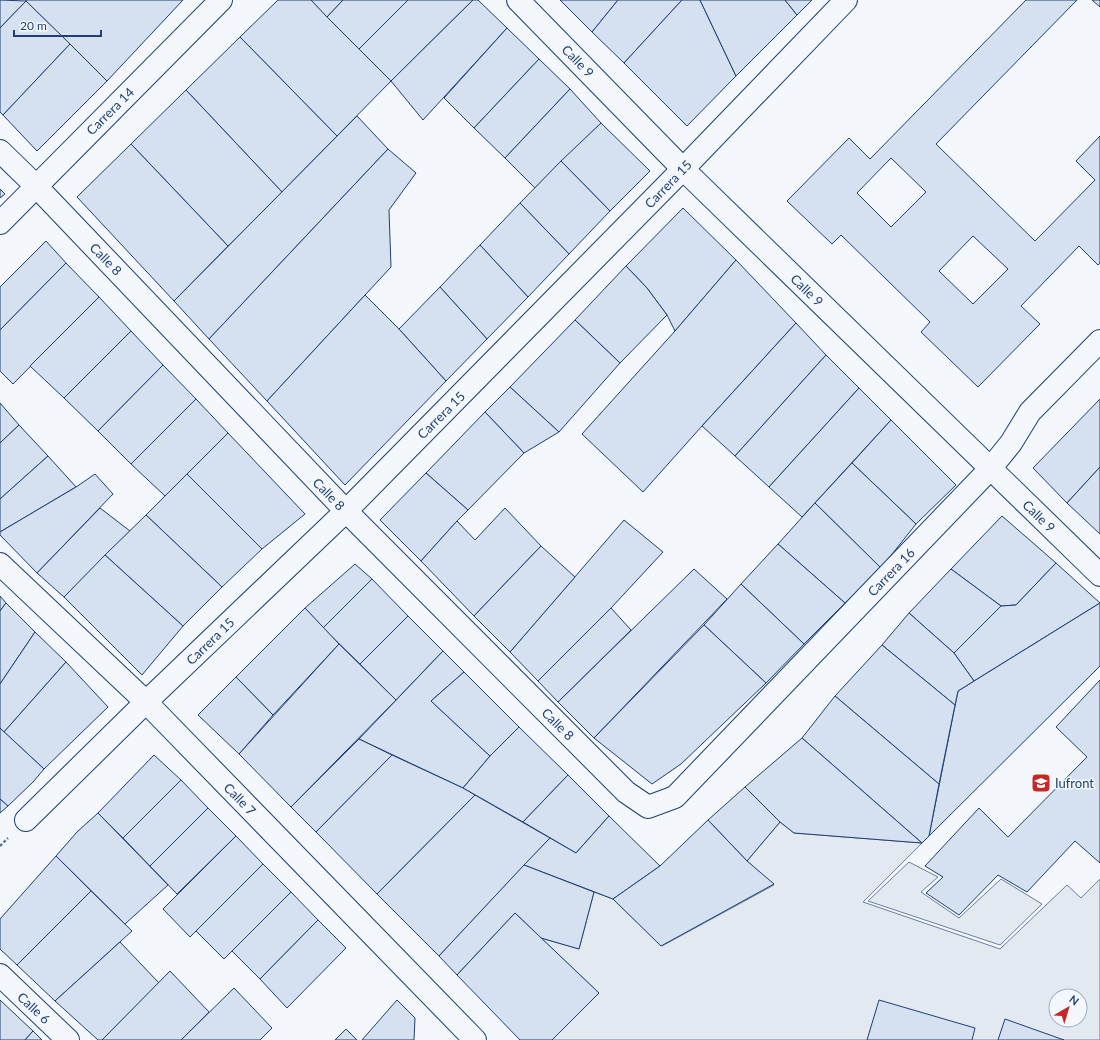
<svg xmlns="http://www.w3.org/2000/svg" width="1100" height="1040" font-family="Lato,sans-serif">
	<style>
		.green { fill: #e3e9f0; stroke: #687fa3; fill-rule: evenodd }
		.building { fill: #d5e0f0; stroke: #1d3f73; fill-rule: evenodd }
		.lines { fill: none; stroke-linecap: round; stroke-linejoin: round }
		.minor-casing { stroke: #1d3f73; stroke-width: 24 }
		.path { stroke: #5e769c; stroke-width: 2.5; stroke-dasharray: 3 2; stroke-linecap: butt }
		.minor { stroke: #f4f7fb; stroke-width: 22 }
		.labels { text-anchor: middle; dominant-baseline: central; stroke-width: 3; stroke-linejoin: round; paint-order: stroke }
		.street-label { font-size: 13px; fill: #1d3f73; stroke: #f4f7fb }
		.poi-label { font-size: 13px; fill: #1d3f73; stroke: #f4f7fb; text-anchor: start }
	</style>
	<rect width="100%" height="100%" fill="#f4f7fb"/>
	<g class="green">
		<path d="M780,822L794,833L922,843L863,902L1000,949L1067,885L1081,898L1100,879V1040H552L599,993L541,938L579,949L594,892L613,899L662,946L774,885L747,861ZM1056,996H1080V1020H1056Z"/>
		<path d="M909,862L938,877L921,892L959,918L1001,879L1042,904L1000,945L868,901Z"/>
	</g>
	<g class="building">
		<path d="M0,0L26,1L0,28Z"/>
		<path d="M26,0H183L107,81L26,1Z"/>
		<path d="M278,0H311L391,81L337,136L240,37Z"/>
		<path d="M311,0H343L327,17Z"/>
		<path d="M343,0H408L359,49L327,17Z"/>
		<path d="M408,0H473L391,81L359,49Z"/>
		<path d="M473,0H478L507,28L423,120L391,81Z"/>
		<path d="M560,0H618L592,32Z"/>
		<path d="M618,0H682L624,63L592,32Z"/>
		<path d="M682,0H700L736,76L687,126L624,63Z"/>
		<path d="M700,0H785L797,15L736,76Z"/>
		<path d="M785,0H812L797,15Z"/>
		<path d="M1026,0H1077L936,144L1035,241L1095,180L1076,161L1100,136V263L1098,265L1079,246L1021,306L1040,324L978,387L921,332L930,322L841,235L832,244L787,201L849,138L870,159ZM891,158L926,192L891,227L857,193ZM973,236L1008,269L973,304L939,271Z"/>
		<path d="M1092,0H1100V7Z"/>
		<path d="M26,1L70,44L3,115L0,112V28Z"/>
		<path d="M507,28L539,59L474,128L444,98Z"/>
		<path d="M240,37L337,136L282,192L186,90Z"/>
		<path d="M70,44L107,81L37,151L3,115Z"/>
		<path d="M539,59L570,89L505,158L474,128Z"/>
		<path d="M570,89L601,123L535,188L505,158Z"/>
		<path d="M186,90L282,192L228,246L131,144Z"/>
		<path d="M357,116L388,149L209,339L174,301Z"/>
		<path d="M601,123L650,171L610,211L561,161Z"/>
		<path d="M131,144L228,246L174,301L77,197Z"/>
		<path d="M388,149L416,173L389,210L391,267L267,401L209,339Z"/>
		<path d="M561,161L610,211L569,254L520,203Z"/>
		<path d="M0,189L5,194L0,198Z"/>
		<path d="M520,203L569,254L528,297L480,245Z"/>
		<path d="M683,208L736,260L675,331L667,315L647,288L626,266Z"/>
		<path d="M46,241L66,263L0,330V287Z"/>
		<path d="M480,245L528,297L487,339L440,287Z"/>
		<path d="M736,260L796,323L702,426L643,492L582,434L675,331Z"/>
		<path d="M66,263L99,297L13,384L0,371V330Z"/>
		<path d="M626,266L647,288L667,315L620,363L575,320Z"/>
		<path d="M440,287L487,339L446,381L399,329Z"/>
		<path d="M365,295L399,329L446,381L345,485L267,401Z"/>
		<path d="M99,297L131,331L64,398L30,366Z"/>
		<path d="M575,320L620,363L559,432L510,387Z"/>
		<path d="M796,323L826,355L735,456L702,426Z"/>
		<path d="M131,331L163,365L98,431L64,398Z"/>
		<path d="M826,355L859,388L769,487L735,456Z"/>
		<path d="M163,365L196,399L131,464L98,431Z"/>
		<path d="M510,387L559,432L524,453L485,412Z"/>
		<path d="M859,388L891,420L802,517L769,487Z"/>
		<path d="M196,399L228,433L165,496L131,464Z"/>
		<path d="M1100,399V467L1067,503L1033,468Z"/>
		<path d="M0,403L19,425L0,443Z"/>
		<path d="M485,412L524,453L468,510L426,473Z"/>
		<path d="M891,420L956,485L916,524L852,463Z"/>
		<path d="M19,425L48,456L0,499V443Z"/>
		<path d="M228,433L305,514L262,549L187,474Z"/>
		<path d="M48,456L76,487L0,532V499Z"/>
		<path d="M852,463L916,524L881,568L815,503Z"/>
		<path d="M1100,467V534L1067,503Z"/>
		<path d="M426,473L468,510L457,521L421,561L380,520Z"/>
		<path d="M95,474L113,494L37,573L0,535V532L76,487Z"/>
		<path d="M187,474L262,549L222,587L146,515Z"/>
		<path d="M815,503L881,568L845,603L778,544Z"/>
		<path d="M100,508L130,531L64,597L37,573Z"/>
		<path d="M505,508L541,546L474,616L421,561L457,521L475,540Z"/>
		<path d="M146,515L222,587L183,626L105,555Z"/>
		<path d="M1002,516L1056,563L1016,605L1001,606L951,569Z"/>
		<path d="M624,520L663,552L611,608L538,681L510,652Z"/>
		<path d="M778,544L845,603L804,644L741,584Z"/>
		<path d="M541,546L575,577L510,652L474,616Z"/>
		<path d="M105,555L183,626L142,675L64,597Z"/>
		<path d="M1056,563L1100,603L974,681L954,653L1001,606L1016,605Z"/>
		<path d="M355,564L372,579L323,628L305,608Z"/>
		<path d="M694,569L727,599L594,738L558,702Z"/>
		<path d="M951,569L1001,606L954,653L909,613Z"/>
		<path d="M372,579L408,616L360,664L323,628Z"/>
		<path d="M741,584L804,644L766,683L704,625Z"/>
		<path d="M0,596L6,603L0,611Z"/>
		<path d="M6,603L35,632L0,684V611Z"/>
		<path d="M1100,603V666L929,836L958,691Z"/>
		<path d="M305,608L339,644L273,715L236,677Z"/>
		<path d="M611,608L631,630L558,702L538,681Z"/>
		<path d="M909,613L954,653L974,681L958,691L955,705L882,645Z"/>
		<path d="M408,616L443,651L396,700L360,664Z"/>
		<path d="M704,625L766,683L681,764L652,784L594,738Z"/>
		<path d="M35,632L66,662L4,732L0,728V684Z"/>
		<path d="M339,644L396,700L291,807L239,754Z"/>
		<path d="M882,645L955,705L939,784L835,696Z"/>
		<path d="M443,651L464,672L431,701L490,756L463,788L359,739Z"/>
		<path d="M66,662L108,707L44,769L4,732Z"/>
		<path d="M464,672L519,727L490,756L431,701Z"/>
		<path d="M236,677L273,715L239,754L198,715Z"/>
		<path d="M1100,680V863L1075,841L1027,892L998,875L959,915L926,893L943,877L925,866L979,808L1008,837L1087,757L1056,727Z"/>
		<path d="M835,696L939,784L929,836L922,843L802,738Z"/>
		<path d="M519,727L568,775L523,822L463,788L490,756Z"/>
		<path d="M0,728L44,769L33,782L8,806L0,799Z"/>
		<path d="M802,738L922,843L794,833L780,822L745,787Z"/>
		<path d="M359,739L392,755L316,832L291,807Z"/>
		<path d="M154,755L181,780L123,838L98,813Z"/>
		<path d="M392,755L463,788L475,795L377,894L316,832Z"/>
		<path d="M568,775L609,816L576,853L523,822Z"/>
		<path d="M181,780L208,808L150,866L123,838Z"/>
		<path d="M745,787L780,822L747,861L708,820Z"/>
		<path d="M475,795L550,838L439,956L377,894Z"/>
		<path d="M0,799L8,806L0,813Z"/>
		<path d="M208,808L236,836L177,894L150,866Z"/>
		<path d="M98,813L168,885L125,924L56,856L77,832Z"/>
		<path d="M609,816L660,866L613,899L524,865L550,838L576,853Z"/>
		<path d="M708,820L747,861L774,884L661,946L613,899L660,866Z"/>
		<path d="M236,836L263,864L190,937L163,909Z"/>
		<path d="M56,856L91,891L17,965L0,949V919Z"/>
		<path d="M263,864L291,892L224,959L196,931Z"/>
		<path d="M524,865L594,892L579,949L541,938L515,913L457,975L439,956Z"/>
		<path d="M91,891L132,931L55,1001L17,965Z"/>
		<path d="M291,892L318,920L260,979L232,951Z"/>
		<path d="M515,913L599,993L552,1040H520L457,975Z"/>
		<path d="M318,920L346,948L287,1008L260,979Z"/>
		<path d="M120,942L159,983L102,1040H98L55,1001Z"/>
		<path d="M170,971L209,1012L181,1040H102Z"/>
		<path d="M234,988L272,1028L260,1040H181Z"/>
		<path d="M0,1000L33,1031L25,1040H0Z"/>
		<path d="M397,1000L415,1018L414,1040H362Z"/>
		<path d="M879,1000L975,1028L972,1040H867Z"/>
		<path d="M1005,1019L1064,1040H998Z"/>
		<path d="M346,1029L357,1040H335Z"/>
		<path d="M33,1031L42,1040H25Z"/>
	</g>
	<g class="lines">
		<g class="minor-casing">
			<g id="minor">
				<path d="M518,0L683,169L1100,575"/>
				<path d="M0,151L36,186L346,511L626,792L648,807L675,797L990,469L1011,443L1030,412L1100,341"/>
				<path d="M0,223L221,0"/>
				<path d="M0,564L146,702L475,1040"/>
				<path d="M26,820L146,702L346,511L683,169L846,0"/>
				<path d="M0,975L68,1040"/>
			</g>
		</g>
		<path class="path" d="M0,846L8,838"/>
		<use href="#minor" class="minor"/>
	</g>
	<defs>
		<g id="university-square" transform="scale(1)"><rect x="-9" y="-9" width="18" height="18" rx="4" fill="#c62828" stroke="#f4f7fb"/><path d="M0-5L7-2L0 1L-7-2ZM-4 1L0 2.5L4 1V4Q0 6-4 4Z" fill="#fff"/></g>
	</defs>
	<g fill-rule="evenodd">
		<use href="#university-square" x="1041" y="783"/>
	</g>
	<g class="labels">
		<g class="street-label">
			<text transform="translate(578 61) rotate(46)">Calle 9</text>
			<text transform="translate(110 111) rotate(-45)">Carrera 14</text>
			<text transform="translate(668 184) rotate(-46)">Carrera 15</text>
			<text transform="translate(106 259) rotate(46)">Calle 8</text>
			<text transform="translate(807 290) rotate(44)">Calle 9</text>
			<text transform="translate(441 415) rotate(-45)">Carrera 15</text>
			<text transform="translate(329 494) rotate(46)">Calle 8</text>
			<text transform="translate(1039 516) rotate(44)">Calle 9</text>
			<text transform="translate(891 572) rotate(-46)">Carrera 16</text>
			<text transform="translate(210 641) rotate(-44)">Carrera 15</text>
			<text transform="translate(558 724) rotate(45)">Calle 8</text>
			<text transform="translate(240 799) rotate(46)">Calle 7</text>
			<text transform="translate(34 1008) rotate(43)">Calle 6</text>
		</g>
		<g class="poi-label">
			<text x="1055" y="783">Iufront</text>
		</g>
	</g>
	<g transform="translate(1068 1008) rotate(38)"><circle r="19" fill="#f4f7fb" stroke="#9eadc5"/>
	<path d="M0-3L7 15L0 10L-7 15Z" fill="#c62828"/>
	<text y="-6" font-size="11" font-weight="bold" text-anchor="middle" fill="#1d3f73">N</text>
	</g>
	<path d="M14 30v6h87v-6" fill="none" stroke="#1d3f73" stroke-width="2"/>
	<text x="20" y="30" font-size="12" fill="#1d3f73" stroke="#f4f7fb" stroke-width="3" paint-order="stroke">20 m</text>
</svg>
